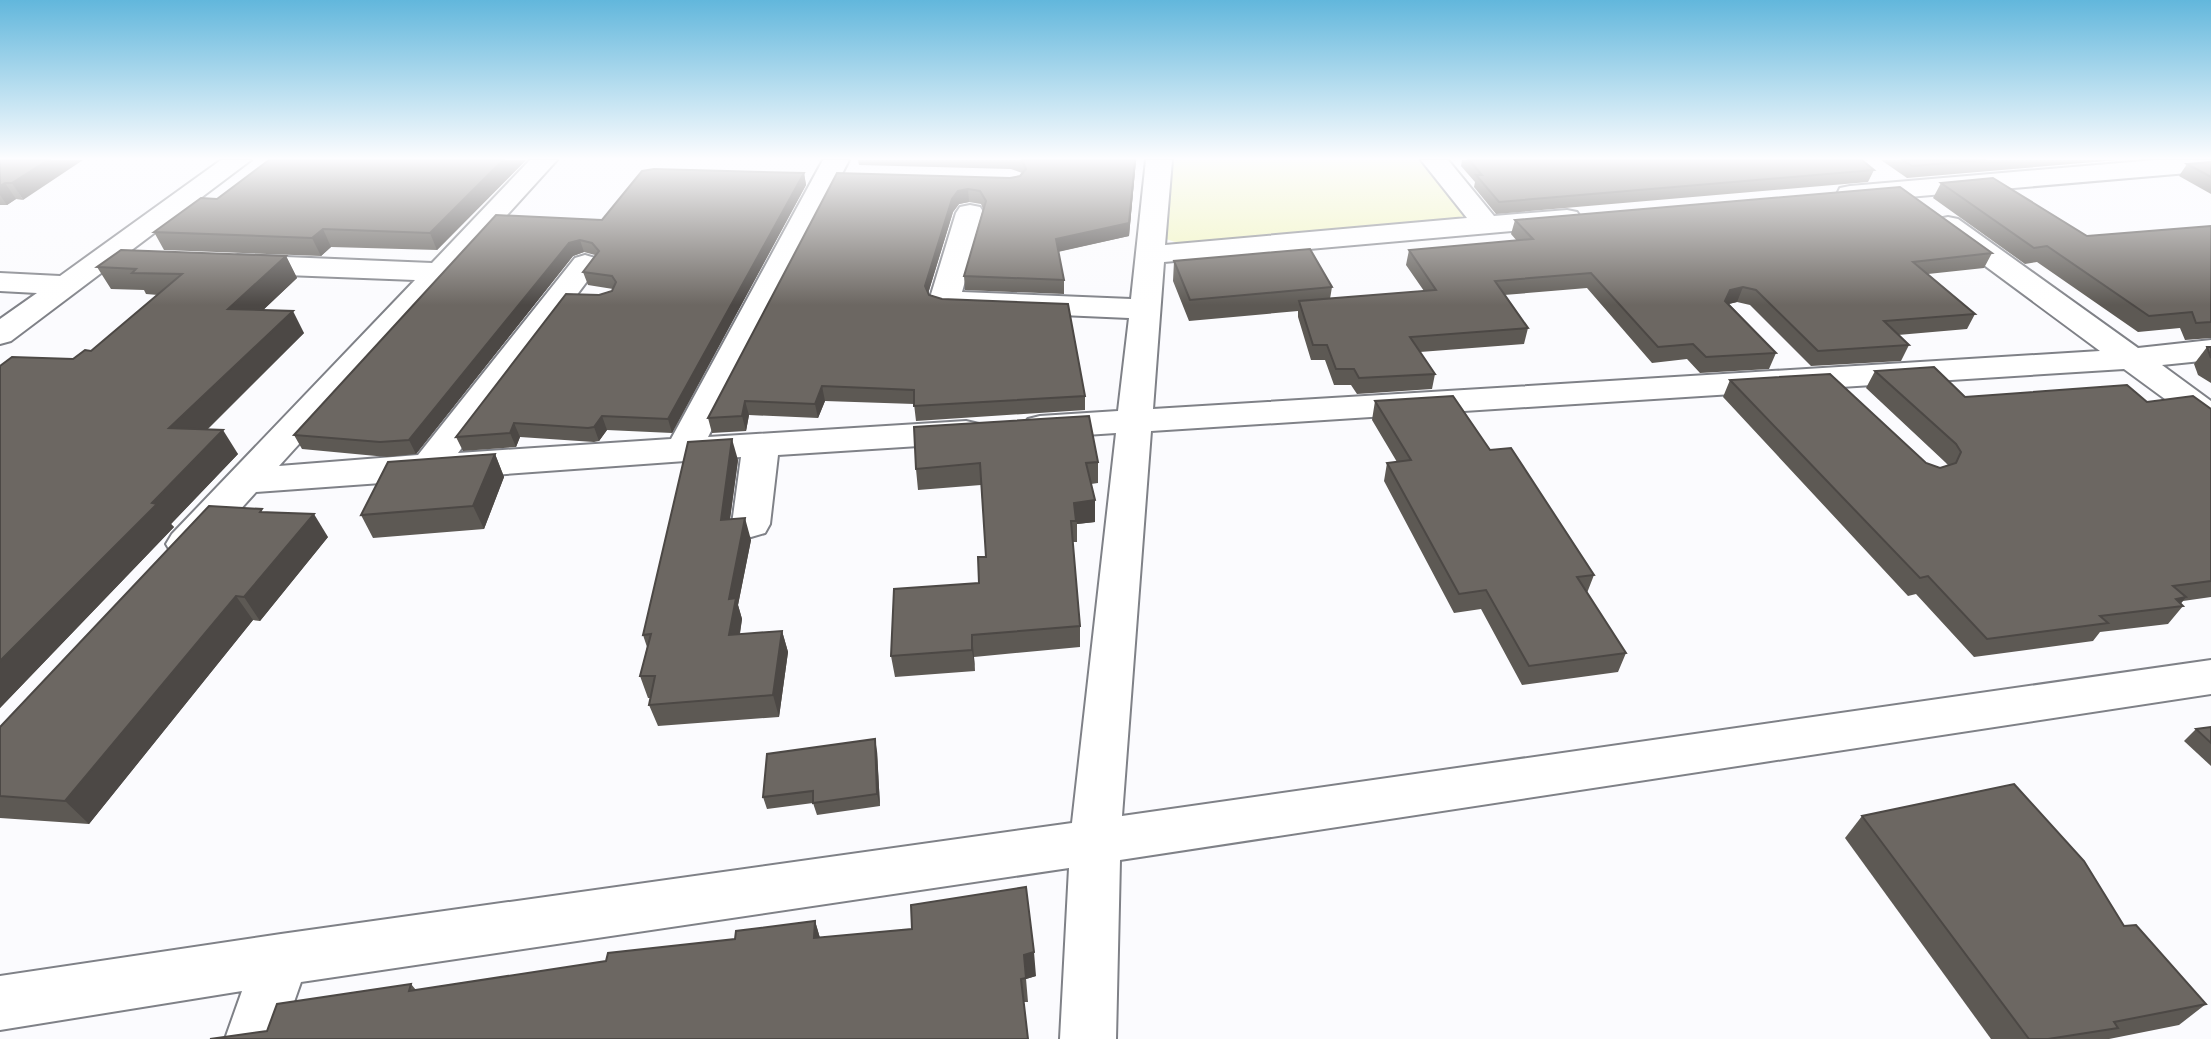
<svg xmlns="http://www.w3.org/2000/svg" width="2211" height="1039" font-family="'Fira Sans',sans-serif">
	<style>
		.green { fill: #f0f4bc }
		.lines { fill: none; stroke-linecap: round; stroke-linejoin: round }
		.minor-casing { stroke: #7f8187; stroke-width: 4 }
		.minor { fill: #fff; fill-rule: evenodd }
		.wall { fill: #5d5954 }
		.shaded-wall { fill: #4c4845 }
		.building { fill: #6c6762; stroke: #4c4845; stroke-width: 2 }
	</style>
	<rect width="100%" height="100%" fill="#fbfbfe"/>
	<path class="green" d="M1173,160H1424L1467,213L1459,220L1181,244L1166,239Z"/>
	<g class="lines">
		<g class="minor-casing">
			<g id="minor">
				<path d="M221,160H251L11,341L0,344V319L37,293L0,291V273L60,276Z"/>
				<path d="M530,160H557L279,466L418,455L575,258L585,255L595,258L600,264L458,453L671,439L823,160H849L708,437L966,421L979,424L984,432L979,440L966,443L778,455L770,524L765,533L751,537L737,533L732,524L741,457L256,492L200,554L186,557L172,554L166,544L172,534L415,280L238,273L228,270L223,264L228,258L238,255L432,263Z"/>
				<path d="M1146,160H1172L1165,245L1467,218L1421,160H1448L1494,216L1567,210L1577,212L1581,218L1577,224L1567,226L1164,262L1153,409L2100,351L1938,231L1934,225L1938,219L1948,217L1958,219L2138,348L2211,340V360L2162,365L2211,401V428L2199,424L2124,369L1151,431L1122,816L2211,660V694L1120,860L1116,1039H1060L1069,868L301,982L281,1039H225L242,991L0,1030V976L281,934L1072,823L1116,433L1040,438L1028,435L1022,427L1028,419L1040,416L1118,411L1129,318L944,310L933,308L929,301L956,213L960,207L970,205L980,207L984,213L962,292L1131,299Z"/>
				<path d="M2155,160H2211V171L1850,202L1840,200L1837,194L1840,188L1850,186Z"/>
			</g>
		</g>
		<use href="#minor" class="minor"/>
	</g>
	<g class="wall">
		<path d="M0,160L23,200L16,199L7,205H0Z"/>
		<path d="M526,160L437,250L331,247L321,256L164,250L154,232L217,199Z"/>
		<path d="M858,160H1136L1129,236L1058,252L1064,280V294L965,290L964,276L983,209L981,204L969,202L959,204L953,212L928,294L929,295L1085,396V410L916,421L914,404L825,401L818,418L749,415L746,431L712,433L708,418L837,173L1010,178L1020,176L1022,173L1011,169L859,165Z"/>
		<path d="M1462,160H1862L1874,170L1868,182L1496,214L1474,187L1475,182L1461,166Z"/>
		<path d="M1881,160H2118L1907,178Z"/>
		<path d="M2211,162V194L2179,176L2187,164Z"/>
		<path d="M804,173L806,185L672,433L607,430L599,441L594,442L520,437L516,447L463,451L456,437L599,295L612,291L613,289L588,285L583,272L595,255L584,252L573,256L416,454L387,457L302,449L294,435L602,220Z"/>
		<path d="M1941,183L2087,236L2211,226V338L2185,340L2180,328L2138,332L2037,262L2025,264L1933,198Z"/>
		<path d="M1515,220L1992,253L1984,268L1928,274L1975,314L1967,329L1898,335L1909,345L1901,361L1811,366L1750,305L1737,302L1729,304L1776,353L1769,369L1700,373L1687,359L1652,363L1587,288L1504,295L1528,328L1524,344L1420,352L1435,374L1432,389L1357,394L1351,385H1334L1325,360H1311L1298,317V311L1189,321L1173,281L1174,261L1332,287L1330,299L1424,291L1406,265L1409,250L1517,241L1511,234Z"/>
		<path d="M286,256L297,278L263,310L304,333L207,430L238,454L171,524L174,527L0,708V366L73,359L91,351L158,295L146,294L144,290L111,289L97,267Z"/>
		<path d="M2207,347H2211V383L2198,375L2194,364Z"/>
		<path d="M1875,371L1965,397L2147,402L2211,409V597L2183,601L2180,604L2183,606L2168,624L2100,632L2093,641L1974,657L1916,594L1908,596L1723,397L1730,380L1926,463L1940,468L1948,465L1945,462L1866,388Z"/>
		<path d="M1375,401L1490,450L1594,575L1587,593L1626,653L1618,672L1522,685L1481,609L1454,613L1384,481L1387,463L1397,462L1372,420Z"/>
		<path d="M914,427L1098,462V483L1091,484L1095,522L1077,524V542H1073L1080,626V647L974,657L975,671L895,677L891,656L979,583L986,557L981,485L918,490L916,469Z"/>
		<path d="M495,454L504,477L484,529L373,538L361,515Z"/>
		<path d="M738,460L730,519L751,540L738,605L742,619L740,634L782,631L788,652L779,717L658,726L649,705L651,698H648L640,676L647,647L643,635Z"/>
		<path d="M264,513L328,537L260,621L253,620L89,824L0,818V727Z"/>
		<path d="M2211,727V766L2184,741L2196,729Z"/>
		<path d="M877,751L880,806L817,815L813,803L767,809L763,797Z"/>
		<path d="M1862,816L2124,926L2206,1004L2179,1025L2109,1039H1991L1845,838Z"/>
		<path d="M815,921L820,938L1036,976L1026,979L1028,1002H1024L267,1031L411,984L416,990L606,961L735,939Z"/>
	</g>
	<g class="shaded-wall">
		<path d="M48,160H83L23,200L12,183Z"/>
		<path d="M503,160H526L437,250L430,233Z"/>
		<path d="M1135,160H1136L1129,236L1056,252V239Z"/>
		<path d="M804,173L806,185L672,433L668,419Z"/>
		<path d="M5,183L16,199L7,205L0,195V186Z"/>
		<path d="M968,189L969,202L959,204L953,212L926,300L925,286L952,199L958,191Z"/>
		<path d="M323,229L331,247L321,256L312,238Z"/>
		<path d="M580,240L584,252L573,256L416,454L409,440L569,243Z"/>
		<path d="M286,256L297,278L241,331L228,309Z"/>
		<path d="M1743,287L1737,302L1724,305L1719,316L1730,290Z"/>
		<path d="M293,311L304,333L184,452L169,428Z"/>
		<path d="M822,386L825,401L818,418L815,404Z"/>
		<path d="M745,401L749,415L746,431L742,416Z"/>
		<path d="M602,416L607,430L599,441L594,427Z"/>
		<path d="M514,423L520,437L516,447L510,433Z"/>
		<path d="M223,430L238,454L171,524L174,527L0,708V661Z"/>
		<path d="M732,439L738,460L727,541L721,520Z"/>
		<path d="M495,454L504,477L484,529L473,506Z"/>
		<path d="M1095,500V522L1077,524L1074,503Z"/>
		<path d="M314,514L328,537L260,621L244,597Z"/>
		<path d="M745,518L751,540L738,605L742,619L736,656L729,635V599Z"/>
		<path d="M236,596L253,620L89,824L65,801Z"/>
		<path d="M2186,597L2178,607L2176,599Z"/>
		<path d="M782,631L788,652L779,717L773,695Z"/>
		<path d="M972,635L974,657L975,671L972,650Z"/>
		<path d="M875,739L877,751L880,806L877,794Z"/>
		<path d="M815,921L822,945L814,938Z"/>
		<path d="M1034,952L1036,976L1026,979L1028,1002L1024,955Z"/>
	</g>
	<g class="building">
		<path d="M0,160H48L12,183H5L0,186Z"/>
		<path d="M269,160H503L430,233L323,229L312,238L154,232L201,198L217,199Z"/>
		<path d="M1022,160H1135L1129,223L1056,239L1064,280L964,276L986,201L980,191L968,189L958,191L952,199L925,286L929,295L942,299L1068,304L1085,396L914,406V390L822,386L815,404L745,401L742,416L708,418L837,173L1010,178L1020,176L1026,169Z"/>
		<path d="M1469,160H1862L1874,170L1499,202L1476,175H1482Z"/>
		<path d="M1903,160H1986L1912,166Z"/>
		<path d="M2211,162V177L2187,164Z"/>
		<path d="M654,169L804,173L668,419L602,416L594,427L588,428L514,423L510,433L456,437L566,294L599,295L612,291L616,282L612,276L583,272L599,251L592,243L580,240L569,243L409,440L380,442L294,435L496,215L602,220L642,171Z"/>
		<path d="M1993,178L2087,236L2211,226V322L2196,323L2192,312L2149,316L2047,246L2034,248L1941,183Z"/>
		<path d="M1900,187L1992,253L1913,262L1975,314L1884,321L1909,345L1818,351L1756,290L1743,287L1730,290L1725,301L1776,353L1706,357L1693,344L1658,347L1591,273L1495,281L1528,328L1410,337L1435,374L1359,378L1354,369H1336L1327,345H1313L1299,301L1436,290L1409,250L1533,239L1515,220Z"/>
		<path d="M1310,249L1332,287L1190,300L1174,261Z"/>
		<path d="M121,250L286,256L228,309L293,311L169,428L223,430L152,503L157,504L0,661V366L12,357L73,359L85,350L91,351L182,274L132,273L136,269L97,267Z"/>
		<path d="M2207,347H2211V358Z"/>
		<path d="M1934,367L1965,397L2127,385L2147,402L2193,396L2211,409V581L2173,586L2186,597L2176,599L2183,606L2100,616L2108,623L1987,639L1928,576L1920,578L1730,380L1830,374L1926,463L1940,468L1956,463L1961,452L1956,444L1875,371Z"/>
		<path d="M1453,396L1490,450L1511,448L1594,575L1577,577L1626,653L1529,666L1486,590L1459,594L1387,463L1411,460L1375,401Z"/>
		<path d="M1089,416L1098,462L1086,463L1095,500L1074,503L1076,521H1071L1080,626L972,635V650L891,656L894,589L979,583L978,557H986L980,463L916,469L914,427Z"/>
		<path d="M732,439L721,520L745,518L729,599L736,598L729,635L782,631L773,695L649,705L655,676H640L651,634L643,635L688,442Z"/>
		<path d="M495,454L473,506L361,515L388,462Z"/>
		<path d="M209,506L262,509L260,512L314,514L244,597L236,596L65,801L0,796V727Z"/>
		<path d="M2211,727V743L2196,729Z"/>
		<path d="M875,739L877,794L813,803V791L763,797L767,754Z"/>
		<path d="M2014,784L2084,861L2124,926L2136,925L2206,1004L2114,1022L2118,1028L2048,1039H2029L1862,816Z"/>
		<path d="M1026,887L1034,952L1024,955L1026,978L1021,979L1028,1039H210L267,1031L277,1004L411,984L409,991L606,961L608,953L735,939L736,931L815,921L814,938L912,929L911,905Z"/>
	</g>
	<linearGradient id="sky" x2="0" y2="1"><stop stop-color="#62b7dc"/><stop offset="0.52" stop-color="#fdfdff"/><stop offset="1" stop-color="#fdfdff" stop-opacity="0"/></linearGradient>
	<rect width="2211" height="305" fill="url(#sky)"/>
</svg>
